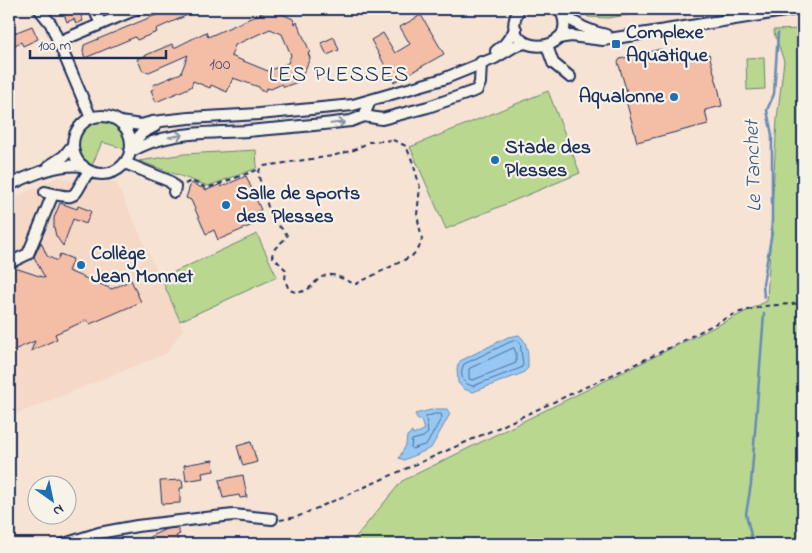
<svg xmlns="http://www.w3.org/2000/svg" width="812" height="553" font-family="'Indie Flower',sans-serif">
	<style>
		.built { fill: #f5d8c6 }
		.green { fill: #b9d78f; stroke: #6a8376 }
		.water { fill: #96c8f3; stroke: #658bb7 }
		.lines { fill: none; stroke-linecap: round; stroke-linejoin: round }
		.shore { stroke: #4c6c9a; stroke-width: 1 }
		.stream { stroke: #658bb7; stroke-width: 2.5 }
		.building { fill: #f4bea6; stroke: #1b2f5e; fill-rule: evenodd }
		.minor-casing { stroke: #1b2f5e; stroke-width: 14 }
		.path { stroke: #1b2f5e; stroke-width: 2; stroke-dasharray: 5 4; stroke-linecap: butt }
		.minor { stroke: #f7f3e8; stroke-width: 10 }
		.oneway { stroke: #8991a3 }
		.poi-dot { fill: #1f6fb2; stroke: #f7f3e8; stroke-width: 2 }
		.labels { text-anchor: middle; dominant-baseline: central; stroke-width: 4.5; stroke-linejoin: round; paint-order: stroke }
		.number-label { font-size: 18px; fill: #515370 }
		.poi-label { font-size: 20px; font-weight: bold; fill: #1b2f5e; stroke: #f7f3e8; text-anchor: start }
		.water-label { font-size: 21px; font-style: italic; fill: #3a5583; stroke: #f7f3e8 }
		.quarter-label { font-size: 22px; letter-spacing: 1px; fill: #1b2f5e; stroke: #f7f3e8 }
	</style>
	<rect width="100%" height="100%" fill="#f6e3d4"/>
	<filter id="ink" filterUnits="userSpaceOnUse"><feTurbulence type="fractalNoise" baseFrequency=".02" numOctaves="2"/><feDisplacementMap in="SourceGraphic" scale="10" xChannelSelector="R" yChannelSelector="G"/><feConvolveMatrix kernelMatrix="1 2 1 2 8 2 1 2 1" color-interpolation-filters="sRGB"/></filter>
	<g filter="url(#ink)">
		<path class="built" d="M59,177L77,182H116L183,329L167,353L9,417V200Z"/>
		<g class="green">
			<path d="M581,9H666L608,18L588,17Z"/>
			<path d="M803,29V544H350L402,481L767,301L777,119L784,61L773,30Z"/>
			<path d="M764,57L765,89L747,90L746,58Z"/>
			<path d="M548,91L580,173L446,229L410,147Z"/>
			<path d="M99,119C120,119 127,130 128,150L102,142L91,168C69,152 74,127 99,119Z"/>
			<path d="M256,150L257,167L255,169L208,186L139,161L184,154Z"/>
			<path d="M257,234L277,277L180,321L161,278Z"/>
		</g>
		<g class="water">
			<path d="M519,335C529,343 528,356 528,368L523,373L473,392L464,389L458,383L457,368L460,361L508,337Z"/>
			<path d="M435,409H447L450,414L431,448L404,460L399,458L406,445L407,436L412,432L413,435L424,430L421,420H418L415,414Z"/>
		</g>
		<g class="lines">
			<g class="shore">
				<path d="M517,340L520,342L523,365L521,368L473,386C462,384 459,374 464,364L510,342Z"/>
				<path d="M514,348L516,353V363L473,380L469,379V369Z"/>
				<path d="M435,414H441L442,417L427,444L412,449L411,447L412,440L423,437L428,433L426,417Z"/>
			</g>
			<g class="stream">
				<path d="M764,298L763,284L772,232V135L767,110L774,94L778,33"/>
				<path d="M753,544L746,514L751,484L764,314"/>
			</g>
		</g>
		<g class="building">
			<path d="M62,9H79L83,21L76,24L74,19L67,22Z"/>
			<path d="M175,9H201L156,29L157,32L137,40L135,37L85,58L83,52L84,45L151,17Z"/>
			<path d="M271,9L293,19L295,24L297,22L310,52L308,53L310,58L302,77L303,80L284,87L282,84L271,89L267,88L265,91H261L259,87L233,78L227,92L211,85L210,88L193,81L191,87L156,102L151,90L154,89L153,85L181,73L188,55L149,72L143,71L137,59L172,44L174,48L206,32L208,37ZM270,29L282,34L291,55L288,63L268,71L231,56L235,45Z"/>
			<path d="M421,15L444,54L394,82L371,40L383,33L395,53L410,44L400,27Z"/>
			<path d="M32,26L38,39L23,46L21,42L9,48V35Z"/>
			<path d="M334,37L339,50L327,55L321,43Z"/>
			<path d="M661,49L672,58L679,60L709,54L719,91L722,106L705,110L708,124L637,142L626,100L629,99L618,62L620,59Z"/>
			<path d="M246,176L261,210L253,213L257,223L218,240L214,230L206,234L191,200L186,198L191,183L207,190L221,184V187Z"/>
			<path d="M60,203L77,209L78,206L91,211L86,224L73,219L63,246L56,236L54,227V218Z"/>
			<path d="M41,242L47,256L57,261L60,254L73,259L68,271L112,289L131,280L141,302L90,324L87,320L55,334L57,339L31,351L35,341L9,352V316L15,301L9,303V272L15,268L45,278L34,257Z"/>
			<path d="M251,442L257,462L243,466L237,446Z"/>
			<path d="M213,460L214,471L202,473L203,478L186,481L184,465Z"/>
			<path d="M243,475L247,497L240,498L239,495L223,498L219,480Z"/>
			<path d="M182,480L183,488H180V503L162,504L160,481Z"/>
			<path d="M177,528L180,534L176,536L180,544H165L163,539L152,544L149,537L166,529Z"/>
		</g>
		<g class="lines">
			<g class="minor-casing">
				<g id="minor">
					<path d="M39,9L51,24L91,118"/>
					<path d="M94,9L101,24"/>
					<path d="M519,9C493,58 585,58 560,9"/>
					<path d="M563,14C576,25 588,31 606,35"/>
					<path d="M558,38L571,36L603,40L797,9"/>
					<path d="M58,42L137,9"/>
					<path d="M547,46L553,63L570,77"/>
					<path d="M496,51L505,44L516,29"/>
					<path d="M364,116L382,119L428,107L477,90L480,83L481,62"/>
					<circle cx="102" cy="145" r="29"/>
					<path d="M120,122L141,125L152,122L189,118L259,114L353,105L443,79L495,58L515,46L525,43"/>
					<path d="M131,146L142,133L155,126"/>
					<path d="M130,152C166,131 207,133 247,131C282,128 316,125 351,121L364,116L370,101"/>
					<path d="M125,163L169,181L175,187L174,192"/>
					<path d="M49,166L64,156L73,145"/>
					<path d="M9,185C32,175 56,163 83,166"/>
					<path d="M45,192C81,201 71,197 89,171"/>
					<path d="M9,263L28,254L53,194"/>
					<path d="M64,544L99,533L137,526L205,518L234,515L272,519"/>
				</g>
			</g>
			<g class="path">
				<path d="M393,140L406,146L413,163L420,187L417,215L422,239L419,248L412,256L356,284C347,282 336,273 327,275C311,279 312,298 289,290L285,280L286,270L272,256C274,245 282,244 287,236C285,229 277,226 272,220L258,174L260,169L264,166L332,156L354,150L369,142Z"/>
				<path d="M185,184L191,181L207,188L260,169"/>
				<path d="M280,520L297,517L491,431L629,367L667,349L728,317L740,312L765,306L803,303"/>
			</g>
			<use href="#minor" class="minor"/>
		</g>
		<defs><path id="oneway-shaft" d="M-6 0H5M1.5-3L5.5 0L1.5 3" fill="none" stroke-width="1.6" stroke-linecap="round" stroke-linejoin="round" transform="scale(1.25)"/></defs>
		<g class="oneway">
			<use href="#oneway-shaft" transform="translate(338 123) rotate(-6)"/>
			<use href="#oneway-shaft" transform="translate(176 136) rotate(-10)"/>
		</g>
	</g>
	<g class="poi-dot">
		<rect x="611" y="39" width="10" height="10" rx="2.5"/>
		<circle cx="674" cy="97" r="5"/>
		<circle cx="495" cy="160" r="5"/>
		<circle cx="226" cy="205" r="5"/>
		<circle cx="81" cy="265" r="5"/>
	</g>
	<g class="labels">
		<g class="number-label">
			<text x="220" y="65">100</text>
		</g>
		<g class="poi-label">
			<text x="626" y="33">Complexe<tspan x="626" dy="23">Aquatique</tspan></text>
			<text x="664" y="97" text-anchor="end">Aqualonne</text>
			<text x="505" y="148">Stade des<tspan x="505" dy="23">Plesses</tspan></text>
			<text x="236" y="194">Salle de sports<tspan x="236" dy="23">des Plesses</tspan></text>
			<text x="91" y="254">Collège<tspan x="91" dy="23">Jean Monnet</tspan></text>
		</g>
		<g class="water-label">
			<text transform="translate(754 166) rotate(-92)">Le Tanchet</text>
		</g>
		<g class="quarter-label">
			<text x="339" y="76">LES PLESSES</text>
		</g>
	</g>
	<rect width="812" height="553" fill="none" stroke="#f7f3e8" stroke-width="30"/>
	<rect x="15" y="15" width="782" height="523" fill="none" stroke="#1b2f5e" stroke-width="2" filter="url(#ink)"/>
	<g transform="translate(52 500) rotate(147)"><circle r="24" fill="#f7f3e8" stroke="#9fa5b1"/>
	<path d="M0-4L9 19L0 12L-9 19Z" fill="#1f6fb2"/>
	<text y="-8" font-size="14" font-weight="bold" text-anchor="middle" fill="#1b2f5e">N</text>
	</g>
	<path d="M30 50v8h136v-8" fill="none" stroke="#1b2f5e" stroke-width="2.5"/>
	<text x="38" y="50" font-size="15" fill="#1b2f5e" stroke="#f7f3e8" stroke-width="4" paint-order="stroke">100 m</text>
</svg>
